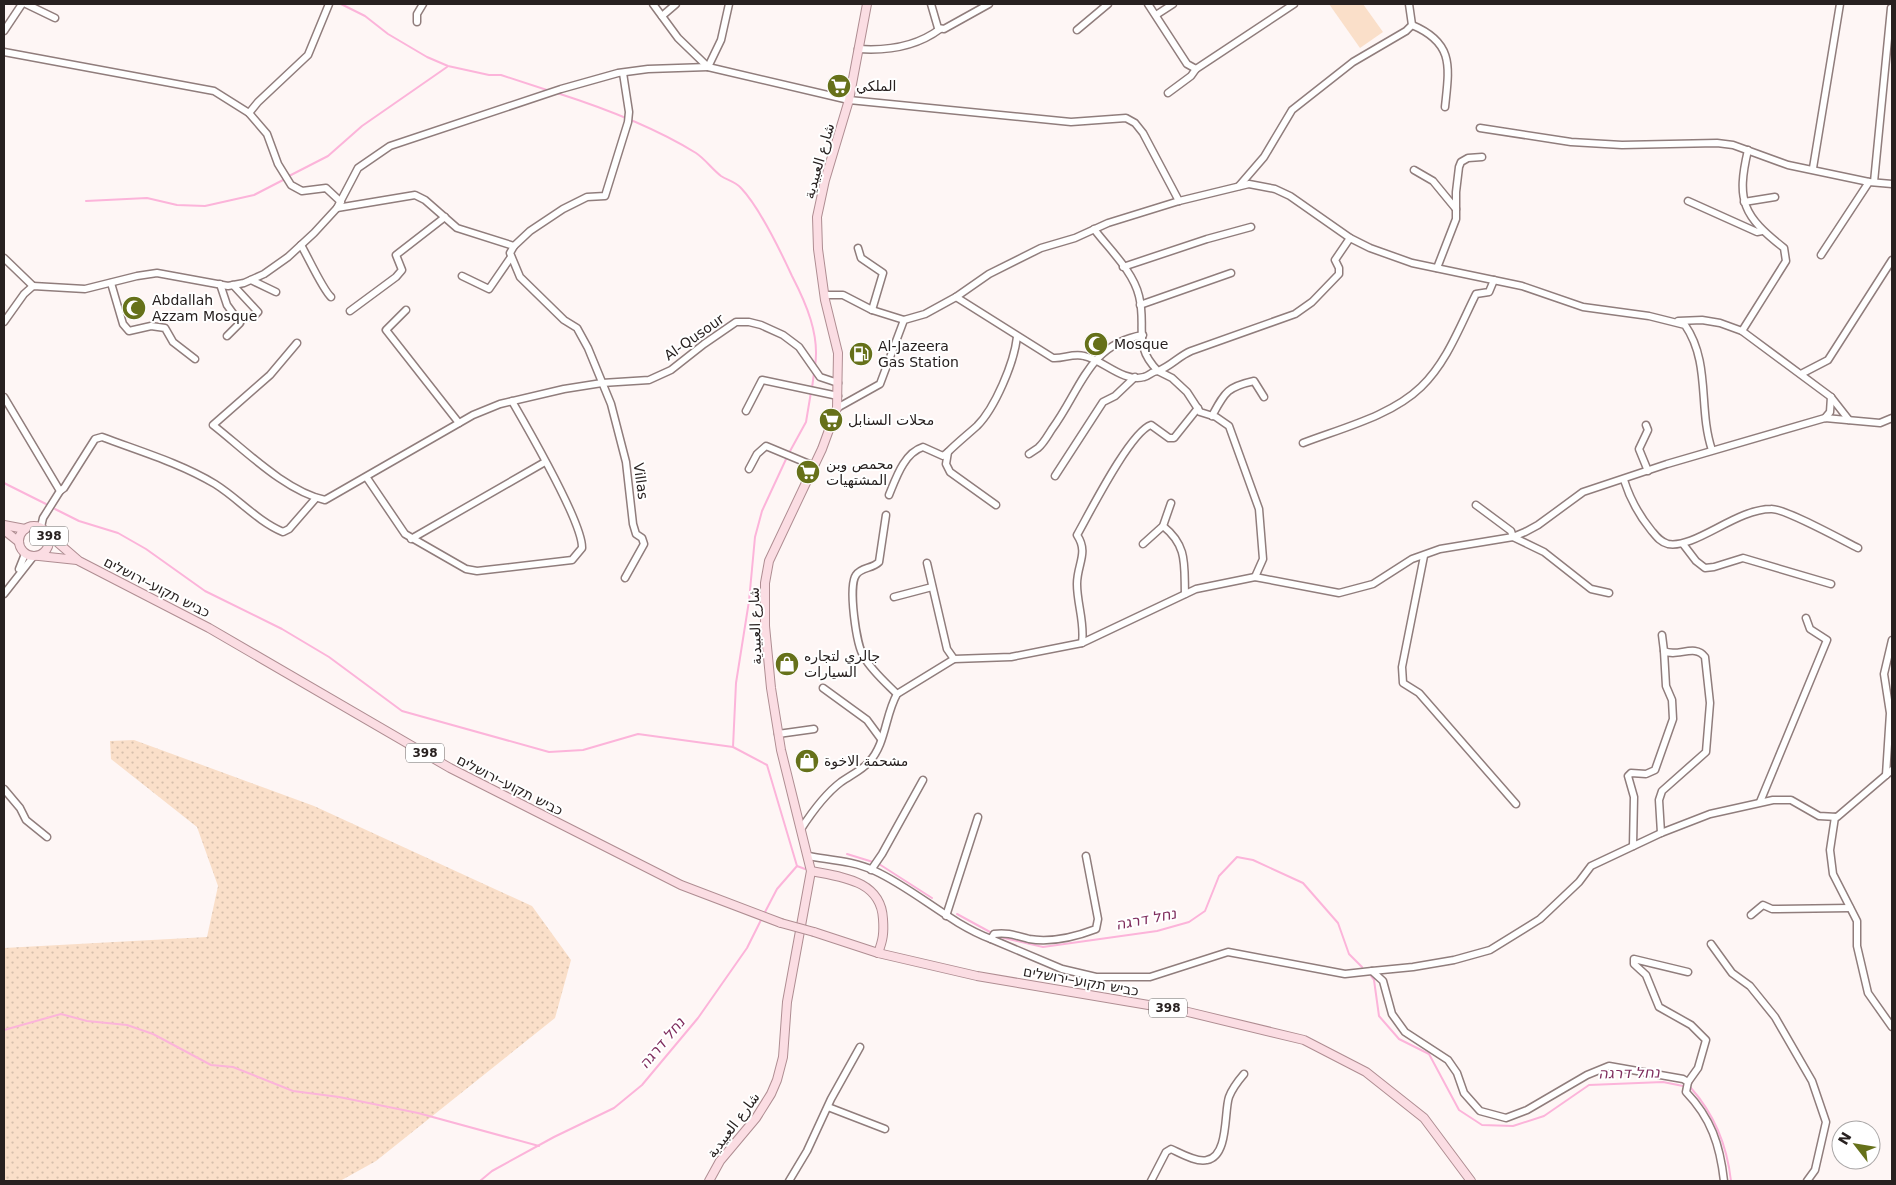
<svg xmlns="http://www.w3.org/2000/svg" width="1896" height="1185" font-family="'DejaVu Sans',Cairo,Heebo,sans-serif">
	<style>
		.grass { fill: url(#grass-dots) }
		.pitch { fill: #fadfc9 }
		.lines { fill: none; stroke-linecap: round; stroke-linejoin: round }
		.stream { stroke: #fcb4da; stroke-width: 2 }
		.minor-casing { stroke: #907d7c; stroke-width: 9 }
		.major-casing { stroke: #af8d92; stroke-width: 10 }
		.minor { stroke: #fff; stroke-width: 6 }
		.major { stroke: #fbdde3; stroke-width: 8 }
		.major-bridge-casing { stroke: #af8d92; stroke-width: 10; stroke-linecap: butt }
		.major-bridge { stroke: #fbdde3; stroke-width: 8 }
		.labels { text-anchor: middle; dominant-baseline: central; stroke-width: 4; stroke-linejoin: round; paint-order: stroke }
		.shield { fill: #fff; stroke: #686463; stroke-width: 1 }
		.shield-label { font-size: 12px; font-weight: bold; fill: #282120 }
		.poi-label { font-size: 14px; fill: #282120; stroke: #fff; text-anchor: start }
		.street-label { font-size: 14px; fill: #282120; stroke: #fff }
		.water-label { font-size: 15px; font-style: italic; fill: #7e2c5d; stroke: #fff }
	</style>
	<defs>
		<pattern id="grass-dots" width="8" height="8" patternUnits="userSpaceOnUse" patternTransform="scale(1.25)"><rect width="8" height="8" fill="#fadfc9"/><path d="M2 2h.1M6 6h.1" fill="none" stroke="#d6bfac" stroke-width="1.8" stroke-linecap="round"/></pattern>
	</defs>
	<rect width="100%" height="100%" fill="#fef6f5"/>
	<path class="grass" d="M134,740L314,806L532,906L571,960L555,1018L376,1161L340,1181H4V948L207,937L218,886L197,827L111,759L110,741Z"/>
	<path class="pitch" d="M1329,4H1363L1383,32L1360,48Z"/>
	<g class="lines">
		<g class="stream">
			<path d="M341,4L365,16L388,34L427,57L448,66L489,75H501L550,91"/>
			<path d="M557,93C604,108 654,127 696,153C705,159 712,169 721,176C727,180 736,182 741,188C760,208 780,250 792,276C806,303 820,335 815,366"/>
			<path d="M289,176L328,156L362,126L447,67"/>
			<path d="M86,201L147,198L177,205L205,206L254,195L285,179"/>
			<path d="M812,388L814,373"/>
			<path d="M789,453L806,422L811,392"/>
			<path d="M4,483L46,504"/>
			<path d="M55,509L79,521L118,533L146,549L205,591L282,629L329,657L402,711L549,752L583,750L638,734L733,747L767,765L797,866"/>
			<path d="M733,747L736,683L749,601L755,537L762,511L787,457"/>
			<path d="M847,854L873,862"/>
			<path d="M879,864L932,898"/>
			<path d="M764,914L777,889L797,866L805,869"/>
			<path d="M957,914L990,932"/>
			<path d="M1000,937L1043,947L1157,931L1189,922L1205,911L1219,876L1237,857L1253,860L1303,883L1338,923L1349,954L1362,967"/>
			<path d="M1371,976L1374,980L1379,1016L1399,1039L1429,1054L1459,1110L1482,1125L1513,1126L1544,1116L1589,1085L1663,1082L1683,1086"/>
			<path d="M4,1030L61,1014L87,1021L127,1025L153,1034L211,1065L233,1067L293,1091L339,1097L418,1113L539,1146"/>
			<path d="M1691,1088C1715,1115 1727,1145 1731,1181"/>
			<path d="M480,1181L492,1171L554,1137L614,1108L642,1085L698,1018L747,948L762,918"/>
		</g>
		<g class="minor-casing">
			<g id="minor">
				<path d="M26,4L55,18"/>
				<path d="M653,4L678,38L708,67L849,100L1071,122L1126,118L1135,123L1143,133L1179,201"/>
				<path d="M931,4L938,28L944,29L989,4"/>
				<path d="M1148,4L1187,64L1196,69L1294,4"/>
				<path d="M1156,15L1173,4"/>
				<path d="M662,16L676,4"/>
				<path d="M417,22V14L423,4"/>
				<path d="M1412,25C1455,43 1449,68 1445,107"/>
				<path d="M1077,30L1108,4"/>
				<path d="M4,31L22,4"/>
				<path d="M858,49C887,51 916,47 940,29"/>
				<path d="M4,52L214,91L249,113L267,134L278,164L291,185L302,191L326,188L341,202"/>
				<path d="M1168,93L1191,76L1196,69"/>
				<path d="M249,113L258,102L308,55L329,4"/>
				<path d="M1480,128L1571,142L1622,145L1717,143L1733,145L1788,165L1869,182L1892,184"/>
				<path d="M1813,168L1840,4"/>
				<path d="M1414,170L1433,181L1456,209"/>
				<path d="M1874,182L1891,8"/>
				<path d="M1239,186L1264,157L1292,110L1353,62L1406,31L1412,25L1409,4"/>
				<path d="M1688,201L1757,232L1762,231"/>
				<path d="M1744,202L1775,197"/>
				<path d="M337,208L415,195L425,200L457,228L514,246L510,253L520,277L564,320L577,328L588,348L611,404L626,462L633,524L636,534L642,538L644,544L625,578"/>
				<path d="M1094,229C1109,249 1133,271 1139,296C1147,328 1132,345 1158,371C1171,366 1179,356 1191,351L1295,314L1312,302L1339,274V268L1335,260L1350,238"/>
				<path d="M301,245C308,257 323,290 331,297"/>
				<path d="M514,246L530,231L563,209L587,197L605,196L628,122L629,112L623,73"/>
				<path d="M858,248L861,258L883,273L872,310"/>
				<path d="M1821,255L1869,182"/>
				<path d="M4,258L33,286"/>
				<path d="M1123,267L1207,239L1251,227"/>
				<path d="M1437,268L1456,219V192L1459,167L1461,162L1468,158L1482,157"/>
				<path d="M462,276L489,289L511,257"/>
				<path d="M251,280L276,292"/>
				<path d="M111,283L123,324L129,331L151,326L165,328L173,342L195,359"/>
				<path d="M220,284L227,305L240,323L227,336"/>
				<path d="M233,285L258,312L253,317H246"/>
				<path d="M825,295H843L872,310L904,320"/>
				<path d="M956,297L1053,358C1063,359 1073,353 1084,356C1102,359 1123,383 1144,377C1149,376 1152,371 1158,371L1172,378L1187,392L1200,412L1216,417L1229,426L1259,509L1263,559L1255,577"/>
				<path d="M1140,305L1231,273"/>
				<path d="M406,310L386,330L459,423"/>
				<path d="M350,311L396,277L402,270L396,255L445,217"/>
				<path d="M1678,321L1702,320L1720,323L1742,331L1831,397L1849,420"/>
				<path d="M4,322L24,294L33,286L85,289L137,276L157,273L228,286L244,283L264,274L288,257L314,233L337,208L358,168L390,146L561,89L618,73L648,69L708,67L721,40L729,4"/>
				<path d="M1742,331L1786,261L1784,248C1743,216 1736,201 1748,150"/>
				<path d="M297,343L270,375L213,425C245,450 285,491 325,500L473,415L500,404L564,389L602,383L649,380L671,370L704,344L736,322H749L761,325L783,335L799,347L820,377L838,383"/>
				<path d="M1801,374L1828,360L1892,260"/>
				<path d="M4,397L60,491L43,518L41,527"/>
				<path d="M837,408L880,384L904,320L925,314L956,297L989,274L1041,248L1075,238L1108,223L1179,201L1249,184L1275,189L1290,196L1350,238L1370,248L1412,263L1522,286L1583,307L1649,316L1685,325C1711,363 1698,409 1712,450"/>
				<path d="M746,411L762,380L838,396"/>
				<path d="M1212,416C1225,392 1227,387 1254,381L1264,397"/>
				<path d="M1825,418L1830,412L1831,397"/>
				<path d="M1646,425L1648,430L1639,449L1648,471"/>
				<path d="M1303,443C1342,428 1391,416 1421,387C1447,362 1460,326 1476,294L1489,292L1494,280"/>
				<path d="M1029,454C1032,452 1035,450 1038,448C1044,443 1048,435 1052,429C1081,390 1088,344 1143,335"/>
				<path d="M749,469L757,454L766,446L814,466"/>
				<path d="M1055,476L1103,402L1115,396L1135,377"/>
				<path d="M367,478L405,534L466,569L477,571L572,560L582,548C583,523 527,427 512,401"/>
				<path d="M1624,480C1630,499 1638,514 1651,530C1656,536 1660,542 1668,544C1695,549 1736,509 1771,509C1784,508 1842,540 1858,548"/>
				<path d="M60,491L64,488L95,439L102,437C139,451 180,463 215,484C239,499 257,521 283,532L289,529L316,498"/>
				<path d="M889,495C896,478 904,453 923,447L943,456L948,452"/>
				<path d="M996,505L950,472L946,464L948,452C957,443 967,435 977,426C995,408 1014,363 1017,337"/>
				<path d="M1476,505L1511,531L1513,537L1544,552L1591,589L1609,593"/>
				<path d="M886,515L879,562C872,569 861,567 856,575C848,586 856,645 864,657C872,671 886,683 897,694"/>
				<path d="M1163,526C1188,546 1184,565 1185,594"/>
				<path d="M411,539L545,462"/>
				<path d="M1143,544L1163,526L1171,503"/>
				<path d="M1683,544L1696,561L1705,568L1714,567L1743,558L1831,584"/>
				<path d="M1424,556L1402,667L1403,683L1419,693L1516,804"/>
				<path d="M927,563L947,649L954,659"/>
				<path d="M19,569L25,554"/>
				<path d="M4,594L33,557"/>
				<path d="M894,597L932,587"/>
				<path d="M1082,643C1085,623 1077,604 1077,584C1077,564 1089,553 1077,535C1089,514 1130,432 1151,425L1169,438H1174L1198,408"/>
				<path d="M823,688L867,720L881,739"/>
				<path d="M778,734L814,729"/>
				<path d="M1886,775L1890,713L1884,674L1892,640"/>
				<path d="M4,789L20,808L26,820L47,837"/>
				<path d="M1760,802L1827,640L1810,629L1806,618"/>
				<path d="M1835,817L1830,850L1833,874L1857,921V946L1868,993L1892,1027"/>
				<path d="M801,829C812,812 825,794 841,782C851,775 862,770 869,762C886,744 885,715 897,694L954,659L1011,657L1082,643L1196,589L1255,577L1339,593L1373,584L1412,559L1440,549L1513,537L1525,532L1538,525L1583,492L1667,464L1825,418L1880,423L1892,418"/>
				<path d="M1661,833L1659,800L1662,791L1706,752L1710,703L1705,657C1695,643 1677,658 1664,651L1662,635"/>
				<path d="M1633,846L1634,797L1628,776L1631,773L1646,774L1655,770L1673,719L1672,700L1666,686L1664,651"/>
				<path d="M808,856C830,860 854,861 875,871C916,890 949,923 991,939L994,934C1008,932 1017,936 1029,939C1052,943 1075,937 1096,929L1098,919L1086,856"/>
				<path d="M871,870L882,854L923,780"/>
				<path d="M1751,915L1763,905L1772,909L1850,908"/>
				<path d="M946,916L978,817"/>
				<path d="M991,939L1062,969L1096,977H1150L1228,952L1345,974L1372,971L1383,981L1392,1014L1405,1032L1448,1060L1457,1073L1464,1093L1480,1111L1506,1118L1527,1110L1587,1075L1609,1066L1683,1079L1688,1082L1686,1092C1711,1118 1720,1145 1724,1181"/>
				<path d="M1711,944L1732,973L1750,986L1775,1017L1812,1081L1826,1122L1815,1170L1807,1181"/>
				<path d="M1372,971L1413,967L1454,960L1490,950L1540,919L1579,882L1591,866L1661,833L1710,814L1773,800H1791L1819,816L1837,817L1892,770"/>
				<path d="M1688,1082L1698,1068L1706,1040L1691,1025L1659,1007L1646,975L1634,964V959L1688,972"/>
				<path d="M828,1107L885,1129"/>
				<path d="M789,1181L807,1151L831,1099L860,1047"/>
				<path d="M1151,1181L1166,1152L1171,1149C1180,1153 1197,1163 1207,1160C1229,1156 1224,1111 1229,1097C1232,1089 1238,1081 1244,1074"/>
			</g>
		</g>
		<g class="major-casing">
			<g id="major">
				<path d="M4,525L25,529"/>
				<circle cx="34" cy="541" r="15"/>
				<path d="M4,530L19,542"/>
				<path d="M49,535L79,561L209,628L450,768L681,885L781,923"/>
				<path d="M39,556L77,560"/>
				<path d="M811,871C841,877 881,880 883,919C884,933 883,940 878,953"/>
				<path d="M814,932L878,953L977,976L1184,1011L1304,1040L1366,1072L1424,1118L1471,1181"/>
				<path d="M709,1181L720,1161L756,1118L771,1094L777,1080L783,1057L787,1002L811,871L781,750L771,688L765,626V583L769,561L822,449L837,408L838,353L825,300L818,249L817,217L825,180L849,100L867,4"/>
			</g>
		</g>
		<use href="#minor" class="minor"/>
		<use href="#major" class="major"/>
		<g class="major-bridge-casing">
			<path id="major-bridge" d="M781,923L814,932"/>
		</g>
		<use href="#major-bridge" class="major-bridge"/>
	</g>
	<defs>
		<g id="supermarket-disc" transform="scale(1.25)"><circle r="9.5" fill="#66711a" stroke="#fff"/><path d="M-6-5.5h2.5l.6 2H6L4.5 2H-2.5L-4.4-4H-6ZM-1.5 3.2a1.3 1.3 0 1 0 .1 0ZM3 3.2a1.3 1.3 0 1 0 .1 0Z" fill="#fff"/></g>
		<g id="mosque-disc" transform="scale(1.25)"><circle r="9.5" fill="#66711a" stroke="#fff"/><path d="M3.5-4.9A6 6 0 1 0 3.5 4.9A5 5 0 1 1 3.5-4.9Z" fill="#fff"/></g>
		<g id="fuel-disc" transform="scale(1.25)"><circle r="9.5" fill="#66711a" stroke="#fff"/><path d="M-5.5-6h7V0h2V4h1.3V-2.5L3-4.5l.8-.8L6-3V5H2.5V1h-1V6h-7ZM-4.2-4.7v3.2H.2V-4.7Z" fill="#fff"/></g>
		<g id="shop-disc" transform="scale(1.25)"><circle r="9.5" fill="#66711a" stroke="#fff"/><path d="M-5-2.5h2.3a2.7 3.5 0 0 1 5.4 0H5L5.5 6h-11ZM-1.5-2.5h3a1.5 2.3 0 0 0-3 0Z" fill="#fff"/></g>
	</defs>
	<g fill-rule="evenodd">
		<use href="#supermarket-disc" x="839" y="86"/>
		<use href="#mosque-disc" x="134" y="308"/>
		<use href="#mosque-disc" x="1096" y="344"/>
		<use href="#fuel-disc" x="861" y="354"/>
		<use href="#supermarket-disc" x="831" y="420"/>
		<use href="#supermarket-disc" x="808" y="472"/>
		<use href="#shop-disc" x="787" y="664"/>
		<use href="#shop-disc" x="807" y="761"/>
	</g>
	<g class="labels">
		<g class="shield">
			<rect x="30" y="526.5" width="38" height="19" rx="4"/>
			<rect x="406" y="743.5" width="38" height="19" rx="4"/>
			<rect x="1149" y="998.5" width="38" height="19" rx="4"/>
		</g>
		<g class="shield-label">
			<text x="49" y="536">398</text>
			<text x="425" y="753">398</text>
			<text x="1168" y="1008">398</text>
		</g>
		<g class="poi-label">
			<text x="856" y="86">الملكي</text>
			<text x="152" y="300">Abdallah<tspan x="152" dy="16">Azzam Mosque</tspan></text>
			<text x="1114" y="344">Mosque</text>
			<text x="878" y="346">Al-Jazeera<tspan x="878" dy="16">Gas Station</tspan></text>
			<text x="848" y="420">محلات السنابل</text>
			<text x="826" y="464">محمص وبن<tspan x="826" dy="16">المشتهيات</tspan></text>
			<text x="804" y="656">جالري لتجاره<tspan x="804" dy="16">السيارات</tspan></text>
			<text x="824" y="761">مشحمة الاخوة</text>
		</g>
		<g class="street-label">
			<text transform="translate(819 161) rotate(-74)">شارع العبيدية</text>
			<text transform="translate(694 337) rotate(-35)">Al-Qusour</text>
			<text transform="translate(641 481) rotate(82)">Villas</text>
			<text transform="translate(157 587) rotate(27)">כביש תקוע–ירושלים</text>
			<text transform="translate(755 626) rotate(-92)">شارع العبيدية</text>
			<text transform="translate(510 785) rotate(27)">כביש תקוע–ירושלים</text>
			<text transform="translate(1081 981) rotate(10)">כביש תקוע–ירושלים</text>
			<text transform="translate(733 1125) rotate(-53)">شارع العبيدية</text>
		</g>
		<g class="water-label">
			<text transform="translate(1146 919) rotate(-11)">נחל דרגה</text>
			<text transform="translate(662 1043) rotate(-50)">נחל דרגה</text>
			<text transform="translate(1629 1073) rotate(-1)">נחל דרגה</text>
		</g>
	</g>
	<rect width="1896" height="1185" fill="none" stroke="#282120" stroke-width="10"/>
	<g transform="translate(1856 1145) rotate(301)"><circle r="24" fill="#ffffff" stroke="#a9a6a6"/>
	<path d="M0-4L9 19L0 12L-9 19Z" fill="#66711a"/>
	<text y="-8" font-size="14" font-weight="bold" text-anchor="middle" fill="#282120">N</text>
	</g>
</svg>
